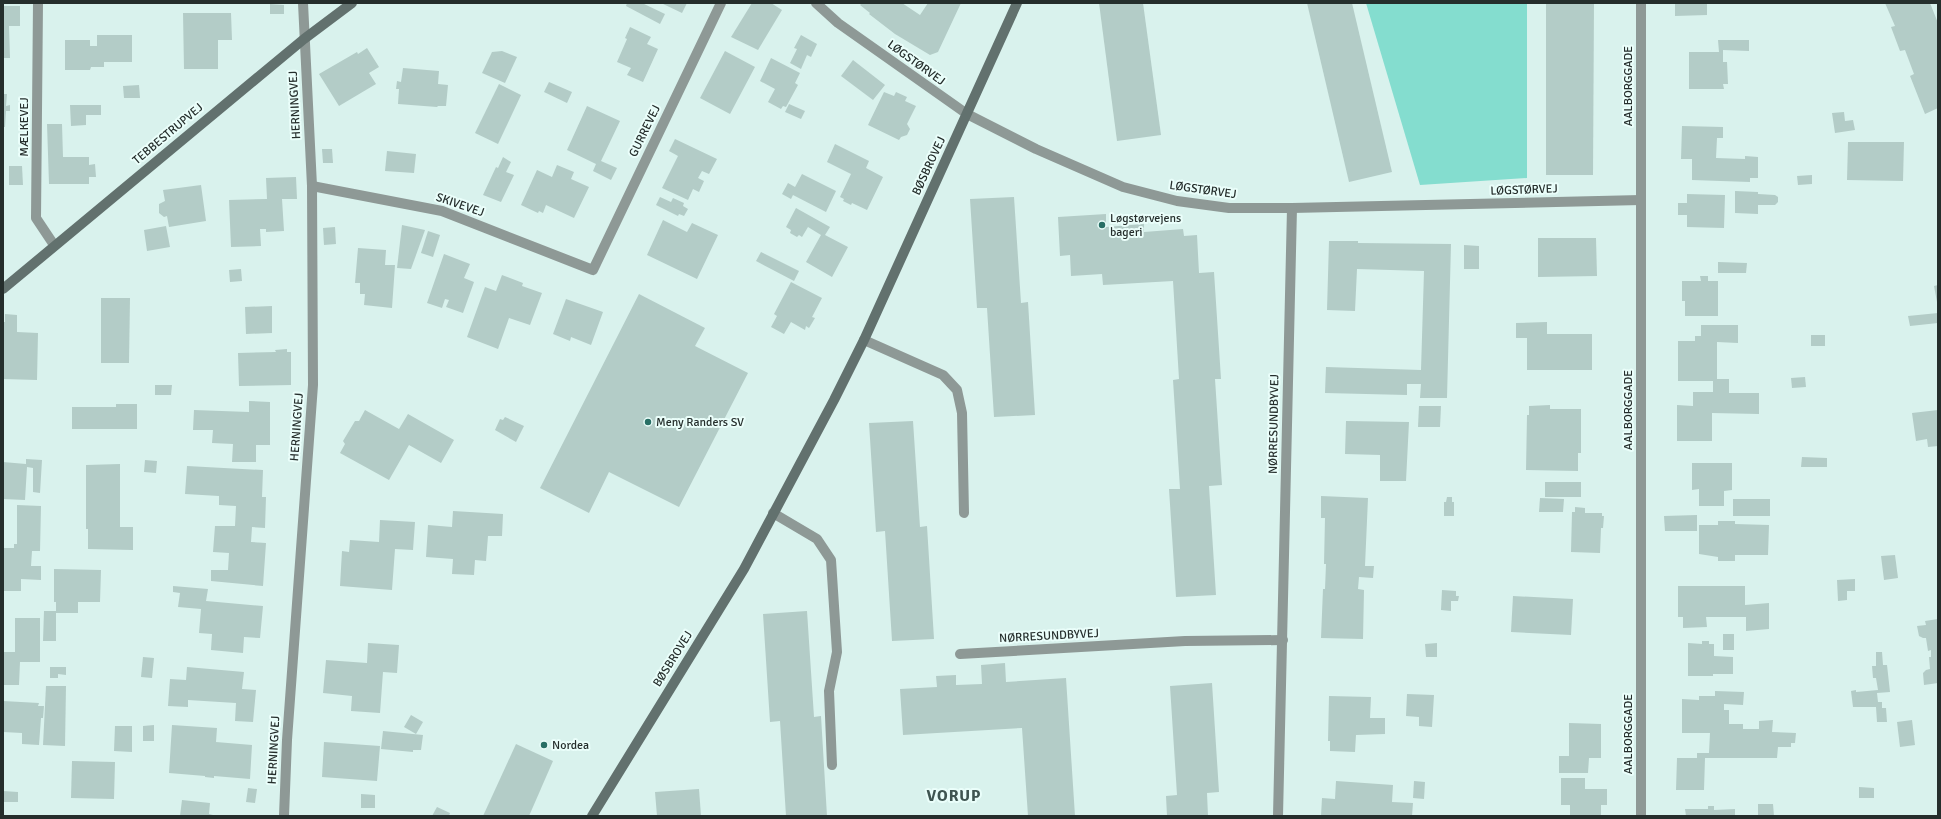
<svg xmlns="http://www.w3.org/2000/svg" width="1941" height="819" font-family="Signika,sans-serif">
	<style>
		.green { fill: #84ddcf }
		.building { fill: #b3ccc7 }
		.lines { fill: none; stroke-linecap: round; stroke-linejoin: round }
		.street { stroke: #8e9996; stroke-width: 10 }
		.secondary { stroke: #62716e; stroke-width: 10 }
		.poi-dot { fill: #286f65; stroke: #eafefa; stroke-width: 1.5 }
		.labels { text-anchor: middle; dominant-baseline: central; stroke-width: 4; stroke-linejoin: round; paint-order: stroke }
		.street-label { font-size: 12px; fill: #252e2c; stroke: #eafefa }
		.poi-label { font-size: 12px; fill: #252e2c; stroke: #eafefa; text-anchor: start }
		.district-label { font-size: 16px; font-weight: bold; letter-spacing: 1px; fill: #3f5551; stroke: #eafefa }
	</style>
	<rect width="100%" height="100%" fill="#d9f2ed"/>
	<path class="green" d="M1366,3H1527V178L1420,185Z"/>
	<g class="building">
		<path d="M627,3H642L665,14L660,24L626,6Z"/>
		<path d="M661,3H687L682,13Z"/>
		<path d="M752,3H771L782,10L758,50L731,37Z"/>
		<path d="M862,3H902L920,15L928,3H961L938,52L930,55L895,34L869,14L870,13L860,5Z"/>
		<path d="M1099,3H1143L1161,135L1117,141Z"/>
		<path d="M1307,3H1352L1392,172L1349,182Z"/>
		<path d="M1546,3H1594L1593,175H1546Z"/>
		<path d="M1675,3H1707V15L1675,16Z"/>
		<path d="M1885,3H1930L1938,23V108L1925,114L1910,76L1914,74L1905,50L1900,51L1891,27L1895,26Z"/>
		<path d="M270,4L284,5V14H270Z"/>
		<path d="M3,6H20V26H9L10,58H3Z"/>
		<path d="M183,13H231L232,40H218V69H184Z"/>
		<path d="M630,27L651,37L647,44L658,49L643,82L627,75L631,68L617,62L627,39L625,38Z"/>
		<path d="M97,35H132V62H104V67H91L90,70H65V40H90V46H97Z"/>
		<path d="M801,35L817,44L811,57L807,55L801,69L790,63L797,49L794,48Z"/>
		<path d="M1718,40H1749V51L1723,50V62H1727L1728,84H1723L1724,89H1689V52H1719Z"/>
		<path d="M367,48L379,67L369,73L376,84L339,106L319,74L357,52L358,54Z"/>
		<path d="M502,51L517,57L505,83L482,73L492,52Z"/>
		<path d="M725,51L755,67L730,114L700,98Z"/>
		<path d="M771,58L800,73L795,83L798,85L786,107L783,106L781,109L768,102L775,89L760,81Z"/>
		<path d="M853,60L885,85L873,100L841,76Z"/>
		<path d="M403,68L439,71L438,84L448,85L446,106H438L437,107L398,104L399,89H396L397,81L401,82Z"/>
		<path d="M549,82L572,92L567,103L544,92Z"/>
		<path d="M499,84L521,95L498,144L475,133Z"/>
		<path d="M139,85L140,98H124L123,86Z"/>
		<path d="M884,92L894,96L896,92L907,97L905,101L916,106L907,124L910,129L907,135L901,137L899,140L868,125Z"/>
		<path d="M3,94H7L6,106L10,105V111H6L5,127H3Z"/>
		<path d="M789,104L805,111L801,119L785,112Z"/>
		<path d="M70,105H101V115H86V125L71,126Z"/>
		<path d="M587,106L620,121L601,161L617,168L611,180L593,171L596,164L567,150Z"/>
		<path d="M1844,112L1845,121L1853,120L1855,130L1835,133L1832,113Z"/>
		<path d="M47,124H62L63,157H89V165L95,164L96,177H89V184H49Z"/>
		<path d="M1682,126L1723,127V138H1717L1716,158L1745,159V156L1758,157V178H1750V182L1692,180V159H1681Z"/>
		<path d="M675,139L717,159L709,174L702,171L698,178L704,181L699,192L693,189L688,200L662,188L678,156L669,151Z"/>
		<path d="M1848,142H1904L1903,181L1847,180Z"/>
		<path d="M835,144L869,161L866,168L883,177L867,210L852,203L851,205L843,201L844,199L840,197L851,174L827,162Z"/>
		<path d="M322,149H332L333,163H323Z"/>
		<path d="M387,151L416,154L414,173L385,171Z"/>
		<path d="M503,157L511,162L506,172L514,175L501,202L483,195L496,167L498,168Z"/>
		<path d="M557,165L574,172L571,179L589,187L574,218L546,205L543,213L539,211L538,213L521,205L537,170L552,177Z"/>
		<path d="M9,166H22L23,185H9Z"/>
		<path d="M802,174L836,191L826,212L793,195L791,199L782,194L788,183L795,187Z"/>
		<path d="M1812,175V184L1798,185L1797,176Z"/>
		<path d="M296,177L297,199H282L284,231L266,232V229H260L261,246L231,247L229,200L267,199L266,178Z"/>
		<path d="M201,185L206,221L169,227L167,216L164,217L159,213V204L165,201L163,190Z"/>
		<path d="M1735,191L1758,192V194L1775,195L1778,197V202L1775,205H1758V214L1735,213Z"/>
		<path d="M1687,194L1725,195L1724,228L1687,227V215H1678V203H1687Z"/>
		<path d="M660,197L671,202L673,198L684,203L683,206L688,209L684,216L679,214L678,216L656,205Z"/>
		<path d="M1014,197L1021,303L1028,302L1035,415L994,417L987,308H977L970,199Z"/>
		<path d="M796,208L830,227L825,235L848,247L832,277L806,262L821,235L808,227L802,237L799,235L797,237L790,233L791,230L786,227Z"/>
		<path d="M1106,214V227L1144,224V232L1183,229L1184,236L1197,235L1199,273L1214,272L1221,379H1215L1222,485L1209,486L1216,595L1176,597L1169,489H1180L1173,380L1179,379L1173,281L1103,285L1102,274L1071,276L1070,255L1060,256L1058,217Z"/>
		<path d="M663,220L687,232L692,223L718,235L697,279L647,255Z"/>
		<path d="M402,225L425,230L411,269L397,268Z"/>
		<path d="M166,226L170,247L147,251L144,230Z"/>
		<path d="M335,227L336,244L324,245L323,228Z"/>
		<path d="M428,231L440,235L433,257L421,253Z"/>
		<path d="M1538,238H1596L1597,276L1538,277Z"/>
		<path d="M1329,241H1358V243L1451,244L1447,398H1420L1421,384H1407V395L1325,393L1326,367L1421,370L1424,271L1357,269L1355,311L1327,310Z"/>
		<path d="M1464,245L1479,246V269H1464Z"/>
		<path d="M358,248L386,250L385,265H395L392,308L364,305L365,294H360V283H355Z"/>
		<path d="M761,252L799,271L794,281L756,261Z"/>
		<path d="M444,254L470,264L464,278L474,282L463,313L446,307L449,300L445,299L442,308L427,303Z"/>
		<path d="M1718,262L1747,263L1746,273H1718Z"/>
		<path d="M241,269L242,281L230,282L229,270Z"/>
		<path d="M502,275L523,283L522,286L542,293L530,325L509,318L498,349L467,337L485,287L496,291Z"/>
		<path d="M1700,276H1708V281H1718V316H1685V301H1682V281H1701Z"/>
		<path d="M791,282L822,298L812,317L815,318L809,328L806,326L805,330L791,322L784,334L771,327L777,316L774,314Z"/>
		<path d="M1938,285V302H1937L1934,286Z"/>
		<path d="M639,294L705,328L695,346L748,373L679,507L609,472L589,513L540,488Z"/>
		<path d="M101,298H130L129,363H101Z"/>
		<path d="M566,299L603,312L591,345L571,337L570,341L553,334Z"/>
		<path d="M272,306V333L246,334L245,307Z"/>
		<path d="M1938,313V323L1910,326L1908,316Z"/>
		<path d="M5,314L17,315V332L38,333L37,380L3,379V322H5Z"/>
		<path d="M1547,322V334H1592V370H1527V338H1516V323Z"/>
		<path d="M1701,325H1738V343L1717,342V379H1729V393H1759V414L1712,413V441H1677V405L1693,406V392H1713V381H1678V341H1695V336H1701Z"/>
		<rect x="1811" y="335" width="14" height="11"/>
		<path d="M287,349V352H291V385L239,386L238,353L276,352L275,350Z"/>
		<path d="M1805,377L1806,387L1792,388L1791,378Z"/>
		<path d="M155,385H172L171,395H155Z"/>
		<path d="M249,401L270,402V445H256V462H232L233,444L212,443L213,430H193L194,410L249,412Z"/>
		<path d="M116,404H137V429H72V407H116Z"/>
		<path d="M1550,405V409H1581V453H1578V471L1526,470L1527,415H1529V406Z"/>
		<path d="M1419,406H1441L1440,427H1418Z"/>
		<path d="M365,410L399,429L408,414L454,440L441,463L409,445L389,480L340,453L345,444L343,441L355,421H359Z"/>
		<path d="M1938,410V446L1928,447L1927,439L1916,441L1912,413Z"/>
		<path d="M505,417L524,426L516,442L495,430L500,419L503,420Z"/>
		<path d="M913,421L920,527L927,526L934,639L892,641L885,531L876,532L869,423Z"/>
		<path d="M1346,421L1409,422L1406,481H1380V455L1345,454Z"/>
		<path d="M1802,457L1827,458V467H1801Z"/>
		<path d="M26,459L42,460L40,493L33,492V468L27,467L25,500L3,499V462L26,464Z"/>
		<path d="M145,460L157,461L156,473L144,472Z"/>
		<path d="M1692,463H1732V490L1724,491V506H1699V489L1692,490Z"/>
		<path d="M120,464V527H133V550L88,549V529H86V465Z"/>
		<path d="M187,466L263,470L262,497H266L265,528L252,527L251,542L266,543L263,586L211,581V570H228L229,553L213,552L215,526H235L236,506L219,505V496L185,494Z"/>
		<rect x="1545" y="482" width="36" height="15"/>
		<path d="M1321,496L1368,498L1365,566H1374L1373,578L1359,577L1358,589L1364,590L1363,639L1321,638L1323,589H1325L1326,564H1324L1325,518H1321Z"/>
		<path d="M1447,497H1452V502H1454V516H1444V502H1446Z"/>
		<path d="M1540,498L1564,499L1563,512H1539Z"/>
		<rect x="1733" y="499" width="37" height="17"/>
		<path d="M17,505L41,506L40,551H32L31,566H41V580L21,579V591H3V548H14V544H17Z"/>
		<path d="M1575,507L1585,508V513H1602V516H1604L1603,528H1601L1600,553L1571,552L1572,512H1575Z"/>
		<path d="M453,511L503,514L502,536H488L486,561L475,560L474,575L452,574L453,559L426,557L428,525L452,527Z"/>
		<path d="M1697,515V531H1665L1664,516Z"/>
		<path d="M380,520L415,522L413,550L395,549L392,590L340,586L342,551L349,552L350,540L379,542Z"/>
		<path d="M1718,521H1735V524L1769,525L1768,555H1735V561H1718V557L1699,554V525H1718Z"/>
		<path d="M1895,555L1898,578L1884,580L1881,556Z"/>
		<path d="M54,569L101,570L100,602H78V613H56V641H43L44,611H56V602H54Z"/>
		<path d="M1855,579V591H1847V600L1838,601L1837,580Z"/>
		<path d="M173,586L208,589L206,601L263,606L260,638L244,637L243,653L211,650L212,634L199,633L201,609L178,607L180,593L173,592Z"/>
		<path d="M1678,586H1745V605L1769,603V629L1746,631V617H1706L1707,627L1683,628V617H1678Z"/>
		<path d="M1442,590L1456,591V596H1459L1458,601H1451V611L1441,610Z"/>
		<path d="M1513,596L1573,599L1571,635L1511,632Z"/>
		<path d="M807,611L814,717L821,716L827,816H786L780,721L770,722L763,614Z"/>
		<path d="M15,618H40V662H20L19,685H3V652H15Z"/>
		<path d="M1938,619V683L1924,685L1923,673L1926,670L1930,669L1929,657H1931V650L1928,651L1926,638H1923L1919,636L1917,626L1926,625L1925,621Z"/>
		<rect x="1723" y="634" width="11" height="16"/>
		<path d="M1702,641H1709V644H1714V656L1733,657V674H1713V676H1688V643L1702,644Z"/>
		<path d="M368,643L399,645L397,673L383,672L380,713L351,711L352,696L323,693L326,660L367,663Z"/>
		<path d="M1437,643V657H1426L1425,644Z"/>
		<path d="M1876,652H1882L1883,665H1887L1890,692L1877,693L1878,702H1882V708H1886L1887,722H1877L1876,707H1853L1851,691L1856,690V692L1878,690L1876,678H1873L1872,666H1876Z"/>
		<path d="M143,657L154,658L152,678L141,677Z"/>
		<path d="M1005,663L1006,682L1066,678L1075,816H1028L1022,728L903,735L900,689L937,687L936,676L956,675V685L982,684L981,665Z"/>
		<path d="M50,667H66V675L58,674V678H50Z"/>
		<path d="M187,667L244,672L242,689L256,690L253,722L235,721L236,703L188,700V707L168,706L170,679L186,680Z"/>
		<path d="M1212,683L1219,792L1207,793L1208,816H1167L1166,796L1177,795L1170,686Z"/>
		<path d="M46,686H66L65,746L43,745Z"/>
		<path d="M1715,691L1744,692L1743,705L1724,704V710H1729V724H1743V729H1759V721L1773,720L1772,732L1796,733L1795,743H1791V747H1778L1777,758H1705L1704,790H1676L1677,758H1697V753H1709L1710,733H1682V699L1699,700V696H1715Z"/>
		<path d="M1407,694L1434,695L1432,727L1419,726V717L1406,716Z"/>
		<path d="M1329,696L1371,697L1370,718H1385V734L1356,735L1355,752L1330,751V741H1328Z"/>
		<path d="M3,701L39,703L38,706H44L43,718H41L39,745L22,744V733L3,732Z"/>
		<path d="M411,715L423,722L416,734L404,727Z"/>
		<path d="M1912,720L1915,745L1900,747L1897,722Z"/>
		<path d="M1569,723L1601,724V758H1589L1588,773H1559V756H1569Z"/>
		<path d="M154,725V741H143V726Z"/>
		<path d="M172,725L217,728L216,742L252,745L250,779L214,776V778L205,777V776L169,773Z"/>
		<path d="M115,726H132V752L114,751Z"/>
		<path d="M383,731L423,735L421,750H413V752L381,749Z"/>
		<path d="M324,742L380,746L377,781L322,777Z"/>
		<path d="M516,744L553,761L529,816H483Z"/>
		<path d="M72,761L115,762L114,799L71,798Z"/>
		<path d="M1561,778H1585V789H1607V805H1601V816H1570V805H1561Z"/>
		<path d="M1336,781L1393,785L1392,802L1413,803L1412,816H1321L1322,798L1335,799Z"/>
		<path d="M1414,781L1425,782L1424,799L1413,798Z"/>
		<path d="M1859,787L1874,788V798H1859Z"/>
		<path d="M248,788L257,789L255,803L246,802Z"/>
		<path d="M699,789L701,816H657L655,792Z"/>
		<path d="M3,791L18,792V802H3Z"/>
		<path d="M361,794L375,795V808H361Z"/>
		<path d="M182,800L210,803L209,814L217,816H180Z"/>
		<path d="M1758,804H1773L1774,816H1758Z"/>
		<path d="M1708,806H1714V810L1735,809V816H1686L1685,809H1708Z"/>
		<path d="M437,807L450,813L449,816H432Z"/>
	</g>
	<g class="lines">
		<g class="street">
			<path d="M38,3L36,218L54,245"/>
			<path d="M816,3L838,23L967,114L1036,149L1123,187L1177,201L1229,208H1292L1641,200"/>
			<path d="M1641,3V816"/>
			<path d="M312,186L442,211L593,270L721,3"/>
			<path d="M864,340L943,375L957,390L962,413L964,513"/>
			<path d="M773,513L817,539L831,560L837,652L829,691L832,765"/>
			<path d="M960,654L1185,641L1283,640"/>
			<path d="M284,816L287,740L313,385L312,186L303,3"/>
			<path d="M1278,816L1292,208"/>
		</g>
		<g class="secondary">
			<path d="M3,289L304,39L352,3"/>
			<path d="M592,816L744,569L834,400L864,340L1017,3"/>
		</g>
	</g>
	<g class="poi-dot">
		<circle cx="1102" cy="225" r="4"/>
		<circle cx="648" cy="422" r="4"/>
		<circle cx="544" cy="745" r="4"/>
	</g>
	<g class="labels">
		<g class="street-label">
			<text transform="translate(916 63) rotate(36)">LØGSTØRVEJ</text>
			<text transform="translate(1628 86) rotate(-90)">AALBORGGADE</text>
			<text transform="translate(295 105) rotate(-93)">HERNINGVEJ</text>
			<text transform="translate(24 127) rotate(-90)">MÆLKEVEJ</text>
			<text transform="translate(645 131) rotate(-64)">GURREVEJ</text>
			<text transform="translate(168 134) rotate(-40)">TEBBESTRUPVEJ</text>
			<text transform="translate(929 166) rotate(-65)">BØSBROVEJ</text>
			<text transform="translate(1203 190) rotate(8)">LØGSTØRVEJ</text>
			<text transform="translate(1524 190) rotate(-2)">LØGSTØRVEJ</text>
			<text transform="translate(460 205) rotate(19)">SKIVEVEJ</text>
			<text transform="translate(1628 410) rotate(-90)">AALBORGGADE</text>
			<text transform="translate(1274 424) rotate(-89)">NØRRESUNDBYVEJ</text>
			<text transform="translate(297 427) rotate(-86)">HERNINGVEJ</text>
			<text transform="translate(1049 636) rotate(-3)">NØRRESUNDBYVEJ</text>
			<text transform="translate(673 659) rotate(-58)">BØSBROVEJ</text>
			<text transform="translate(1628 734) rotate(-90)">AALBORGGADE</text>
			<text transform="translate(274 750) rotate(-87)">HERNINGVEJ</text>
		</g>
		<g class="poi-label">
			<text x="1110" y="218">Løgstørvejens<tspan x="1110" dy="14">bageri</tspan></text>
			<text x="656" y="422">Meny Randers SV</text>
			<text x="552" y="745">Nordea</text>
		</g>
		<g class="district-label">
			<text x="954" y="796">VORUP</text>
		</g>
	</g>
	<rect width="1941" height="819" fill="none" stroke="#252e2c" stroke-width="8"/>
</svg>
